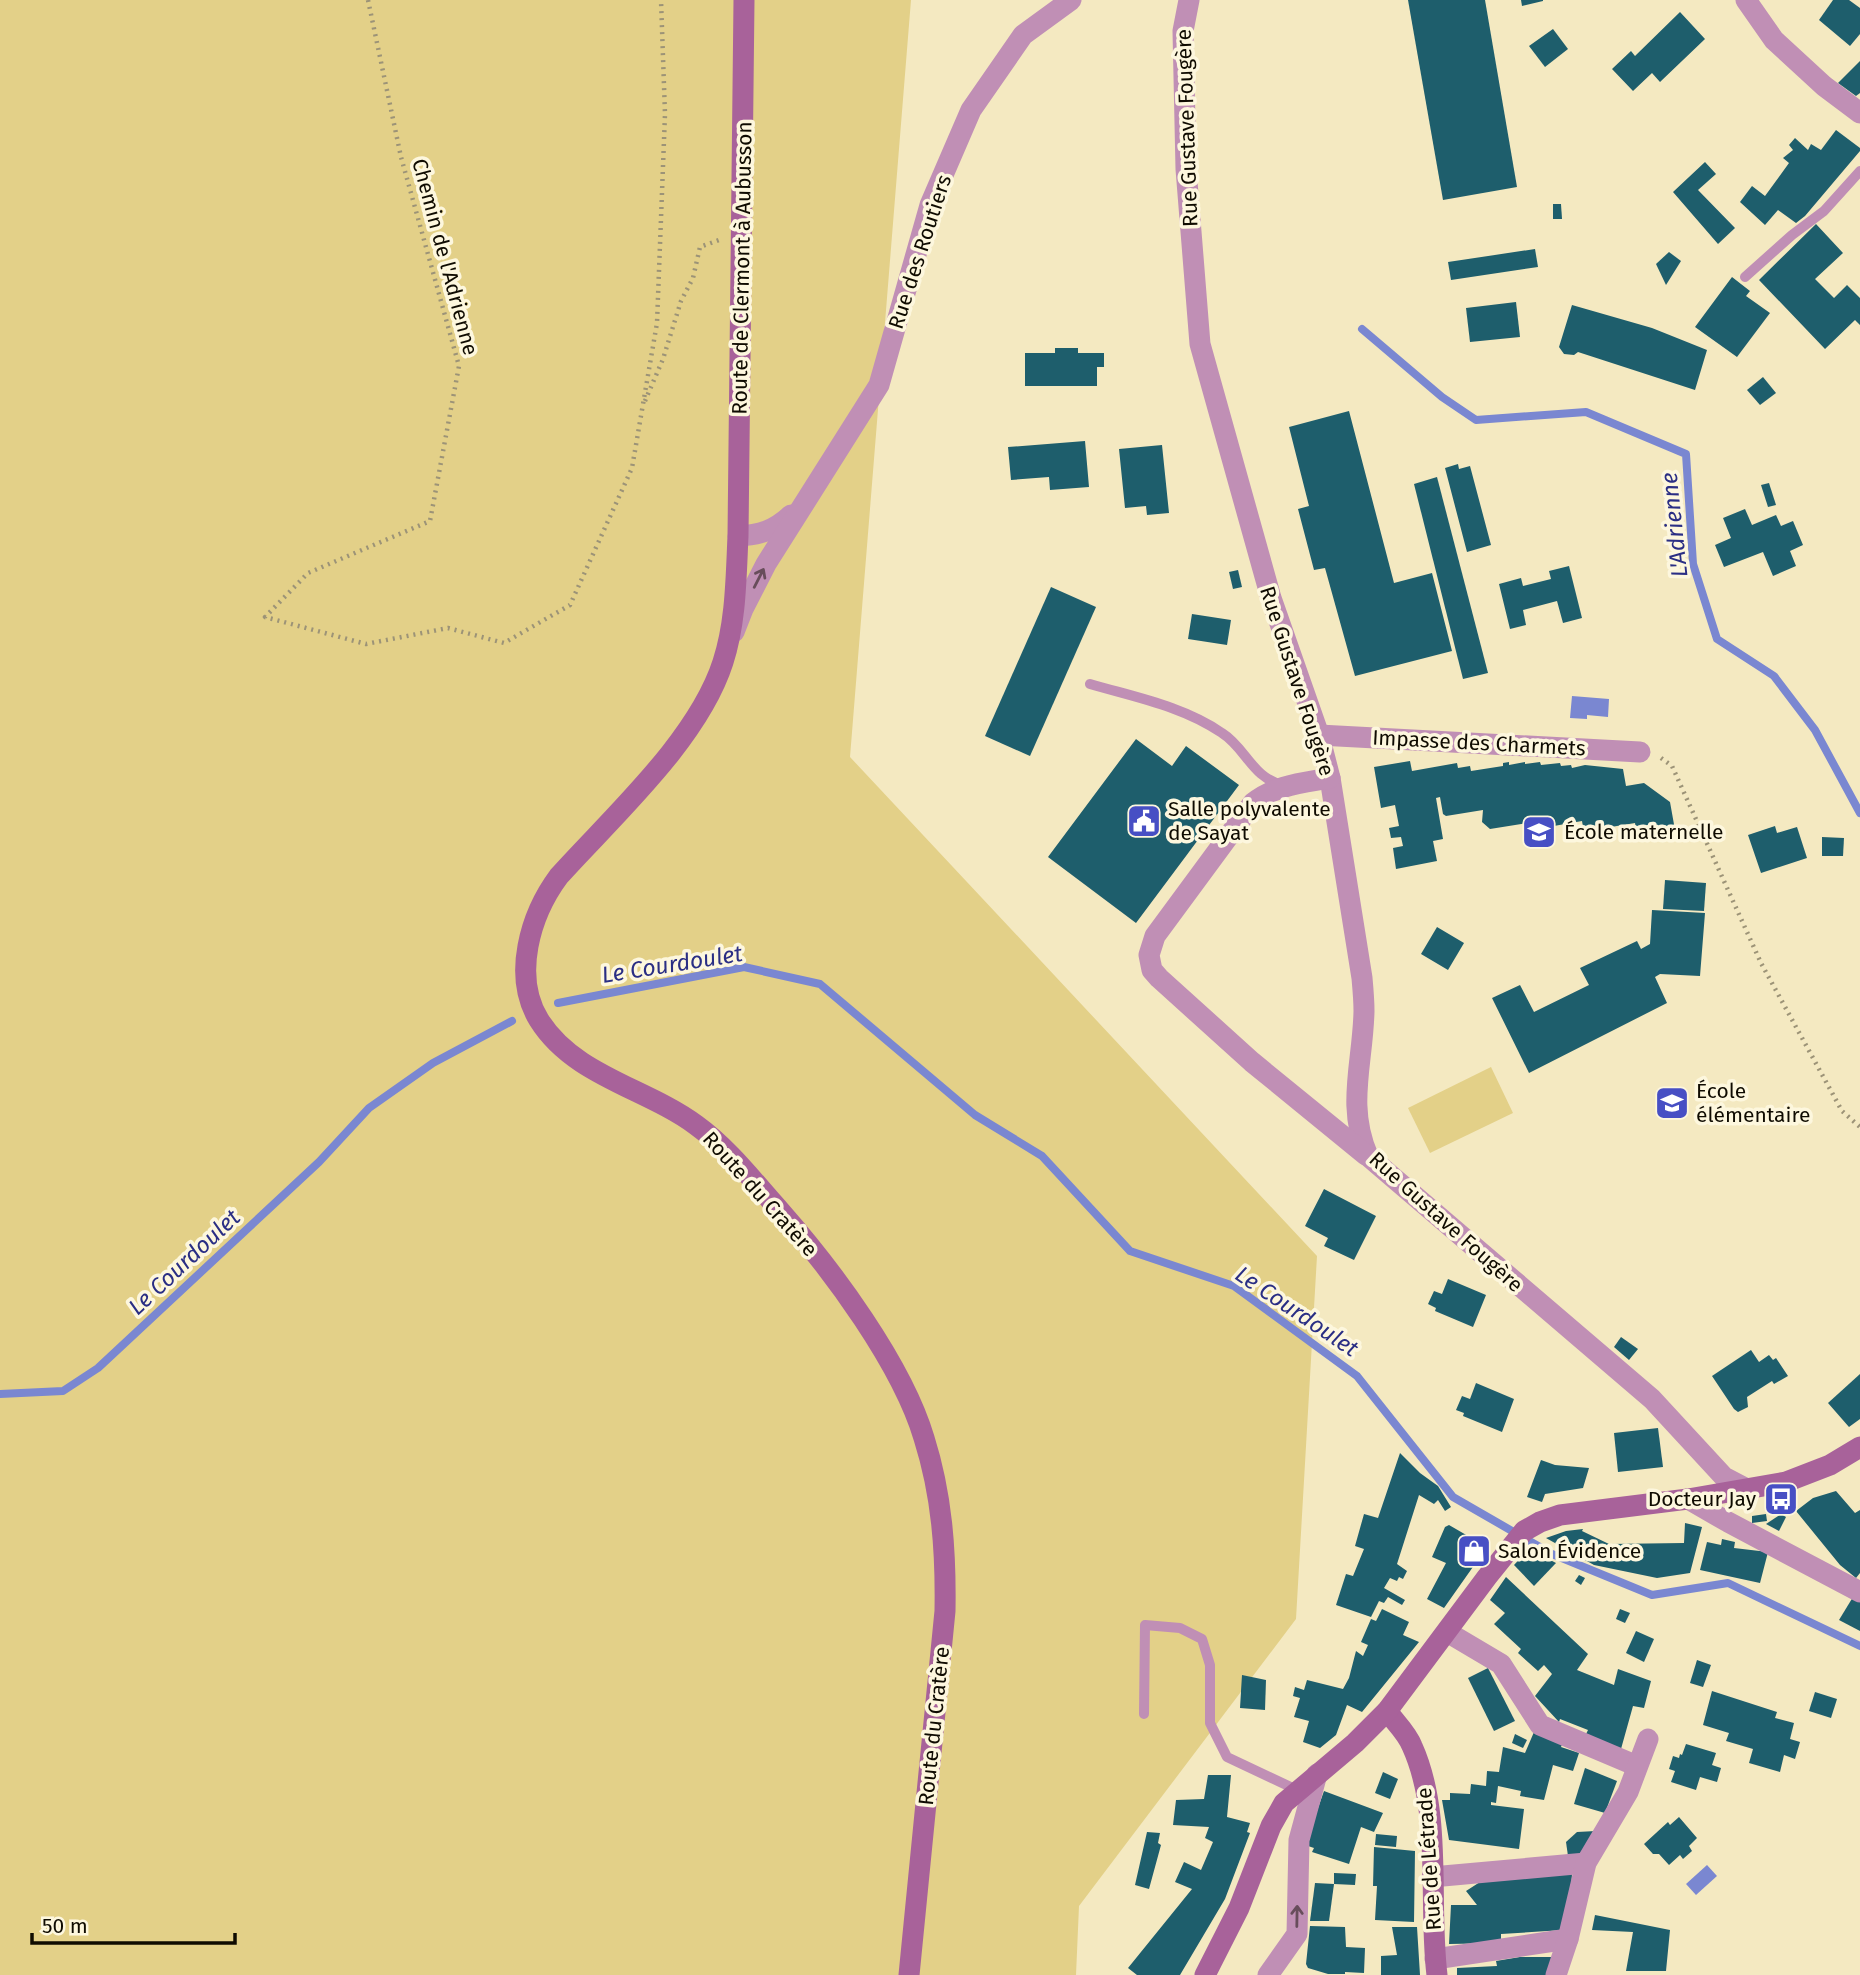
<svg xmlns="http://www.w3.org/2000/svg" width="1860" height="1975" font-family="'Fira Sans',sans-serif">
	<style>
		.green { fill: #e3d088 }
		.water { fill: #7a87d1 }
		.lines { fill: none; stroke-linecap: round; stroke-linejoin: round }
		.stream { stroke: #7a87d1; stroke-width: 8 }
		.building { fill: #1e5e6c }
		.path { stroke: #9c9377; stroke-width: 4.5; stroke-dasharray: 2 5; stroke-linecap: butt }
		.lane { stroke: #c08fb5; stroke-width: 10 }
		.street { stroke: #c08fb5; stroke-width: 21 }
		.secondary { stroke: #a8629a; stroke-width: 21 }
		.oneway { stroke: #684d5b }
		.labels { text-anchor: middle; dominant-baseline: central; stroke-width: 7; stroke-linejoin: round; paint-order: stroke }
		.street-label { font-size: 21px; fill: #0f0b01; stroke: #fdf7de }
		.poi-label { font-size: 21px; fill: #0f0b01; stroke: #fdf7de; text-anchor: start }
		.water-label { font-size: 23px; font-style: italic; fill: #2a2e84; stroke: #fdf7de }
	</style>
	<rect width="100%" height="100%" fill="#f4e9c1"/>
	<g class="green">
		<path d="M0,0H911L850,757L1317,1256L1296,1619L1079,1906L1076,1975H0Z"/>
		<path d="M1491,1067L1513,1113L1430,1153L1408,1108Z"/>
	</g>
	<g class="water">
		<path d="M1572,696L1609,699L1608,717L1587,715V719L1570,718Z"/>
		<path d="M1707,1865L1717,1876L1696,1895L1686,1884Z"/>
	</g>
	<g class="lines">
		<g class="stream">
			<path d="M1362,329L1442,397L1476,420L1586,412L1686,454L1693,564L1717,639L1774,676L1815,730L1860,813"/>
			<path d="M558,1003L744,967L820,984L975,1115L1042,1156L1130,1251L1234,1286L1357,1376L1453,1497L1552,1554L1652,1595L1728,1583L1860,1646"/>
			<path d="M0,1394L63,1391L98,1368L319,1162L369,1108L433,1063L512,1021"/>
		</g>
	</g>
	<g class="building">
		<path d="M1408,0H1485L1517,187L1443,200Z"/>
		<path d="M1521,0H1543V1L1522,6Z"/>
		<path d="M1833,0H1849L1860,8V34L1850,46L1819,20Z"/>
		<path d="M1680,12L1705,39L1660,82L1652,73L1633,91L1612,69L1631,51L1635,56Z"/>
		<path d="M1553,29L1568,49L1545,67L1529,46Z"/>
		<path d="M1860,61V93L1856,96L1838,83Z"/>
		<path d="M1836,130L1860,148V151L1805,216L1796,223L1778,210L1765,225L1740,202L1752,186L1765,196L1789,163L1783,158L1793,150L1789,145L1795,138L1808,150L1811,144L1821,150Z"/>
		<path d="M1705,162L1716,174L1698,190L1735,228L1718,244L1673,192Z"/>
		<path d="M1553,204H1561L1562,219H1553Z"/>
		<path d="M1816,224L1843,253L1815,279L1834,298L1847,285L1860,298V325L1855,320L1825,349L1759,280Z"/>
		<path d="M1535,249L1538,267L1451,280L1448,262Z"/>
		<path d="M1669,252L1681,261L1666,285L1656,264Z"/>
		<path d="M1732,277L1750,291L1746,296L1770,313L1737,357L1695,327Z"/>
		<path d="M1516,302L1520,337L1470,342L1466,308Z"/>
		<path d="M1572,305L1652,328L1707,350L1695,390L1578,352L1574,355L1564,354L1559,347Z"/>
		<path d="M1055,348H1078V353H1104V367H1097V386H1025V353H1055Z"/>
		<path d="M1763,377L1776,393L1760,405L1747,390Z"/>
		<path d="M1349,411L1394,583L1432,573L1452,651L1355,676L1325,568L1314,570L1298,509L1309,506L1289,427Z"/>
		<path d="M1085,441L1089,487L1050,490L1049,477L1011,480L1008,447Z"/>
		<path d="M1162,445L1169,513L1147,515L1146,506L1125,508L1119,449Z"/>
		<path d="M1458,464L1459,469L1470,466L1491,545L1467,552L1445,468Z"/>
		<path d="M1437,477L1488,673L1463,679L1414,484Z"/>
		<path d="M1769,483L1776,505L1768,507L1761,485Z"/>
		<path d="M1745,509L1752,525L1776,515L1781,526L1793,521L1803,545L1790,551L1796,566L1773,576L1763,552L1724,567L1715,545L1731,538L1723,518Z"/>
		<path d="M1569,566L1582,618L1563,623L1557,601L1523,610L1526,625L1510,629L1499,584L1521,578L1523,586L1551,579L1549,571Z"/>
		<path d="M1238,570L1242,587L1233,589L1229,572Z"/>
		<path d="M1051,587L1096,607L1030,756L985,736Z"/>
		<path d="M1192,614L1231,620L1227,645L1188,639Z"/>
		<path d="M1136,739L1172,766L1186,746L1239,785L1136,923L1048,857Z"/>
		<path d="M1410,761L1412,771L1457,763L1458,768L1470,766L1471,771L1503,766V763L1509,762V765L1525,762V764L1540,762L1541,765L1560,763L1561,766L1571,765L1572,768L1585,765L1623,769L1626,786L1644,783L1670,802L1675,830L1653,835L1644,828L1636,829L1635,823L1599,829L1593,838L1584,833L1582,821L1537,829L1528,823L1490,829L1482,822L1483,810L1446,816L1443,814L1440,797L1436,798L1443,839L1433,841L1437,861L1396,869L1393,848L1403,846L1401,837L1391,838L1389,828L1399,826L1395,805L1381,808L1374,767Z"/>
		<path d="M1775,826L1777,833L1797,827L1807,858L1761,873L1748,835Z"/>
		<path d="M1822,837L1844,838L1843,856H1822Z"/>
		<path d="M1665,880L1706,883L1704,911L1663,909Z"/>
		<path d="M1652,910L1705,913L1700,976L1660,974L1655,977L1667,1003L1529,1073L1492,998L1520,985L1534,1012L1589,985L1580,968L1637,941L1641,949L1650,944Z"/>
		<path d="M1437,927L1464,943L1448,970L1421,954Z"/>
		<path d="M1324,1189L1376,1216L1354,1260L1324,1246L1328,1238L1305,1226Z"/>
		<path d="M1448,1279L1486,1295L1473,1327L1435,1311L1436,1308L1428,1304L1434,1291L1442,1294Z"/>
		<path d="M1621,1337L1638,1349L1629,1360L1614,1347Z"/>
		<path d="M1751,1350L1759,1362L1769,1355L1773,1360L1776,1358L1788,1376L1774,1384L1772,1381L1747,1397L1748,1407L1738,1412L1734,1409L1712,1376Z"/>
		<path d="M1860,1374V1419L1849,1427L1828,1403Z"/>
		<path d="M1476,1383L1514,1399L1502,1432L1463,1416L1464,1413L1456,1410L1462,1396L1470,1399Z"/>
		<path d="M1658,1428L1663,1467L1618,1472L1614,1433Z"/>
		<path d="M1400,1453L1420,1473L1438,1486L1451,1507L1445,1511L1438,1500L1434,1504L1419,1495L1397,1564L1407,1571L1403,1579L1399,1577L1397,1581L1390,1578L1384,1588L1405,1600L1402,1605L1388,1597L1384,1603L1379,1601L1371,1617L1336,1605L1346,1574L1353,1576L1364,1549L1355,1546L1364,1514L1378,1518Z"/>
		<path d="M1541,1460L1555,1465L1589,1468L1583,1488L1545,1494L1542,1502L1527,1497Z"/>
		<path d="M1836,1491L1855,1513L1860,1510V1573L1856,1578L1840,1565L1796,1511L1813,1498Z"/>
		<path d="M1766,1514L1767,1521L1752,1523V1516Z"/>
		<path d="M1781,1514L1786,1517L1779,1531L1766,1524Z"/>
		<path d="M1685,1523L1702,1527L1690,1573L1657,1578L1594,1565L1546,1538L1566,1531L1583,1529L1582,1531L1609,1544L1684,1543Z"/>
		<path d="M1449,1525L1487,1547L1444,1608L1427,1599L1446,1563L1432,1557L1445,1527Z"/>
		<path d="M1722,1539L1735,1542L1734,1548L1768,1552L1760,1583L1700,1570L1707,1542L1721,1545Z"/>
		<path d="M1529,1549L1556,1563L1534,1586L1514,1565Z"/>
		<path d="M1579,1575L1585,1578L1581,1585L1575,1581Z"/>
		<path d="M1506,1577L1588,1654L1577,1670L1614,1685L1618,1669L1651,1681L1644,1708L1633,1706L1621,1749L1585,1736L1588,1730L1560,1719L1559,1722L1535,1696L1552,1674L1544,1665L1538,1671L1518,1653L1521,1649L1494,1624L1505,1613L1490,1600Z"/>
		<path d="M1853,1597L1860,1601V1631L1839,1620Z"/>
		<path d="M1382,1609L1409,1622L1403,1635L1419,1642L1362,1712L1347,1705L1336,1735L1320,1748L1303,1742L1309,1721L1294,1717L1300,1698L1293,1696L1295,1687L1304,1690L1307,1680L1343,1689L1349,1678L1356,1651L1363,1656L1368,1645L1361,1642L1371,1619L1376,1621Z"/>
		<path d="M1620,1609L1630,1613L1625,1623L1616,1619Z"/>
		<path d="M1636,1631L1654,1639L1644,1662L1626,1653Z"/>
		<path d="M1697,1660L1711,1665L1703,1687L1690,1683Z"/>
		<path d="M1488,1668L1515,1721L1494,1731L1468,1678Z"/>
		<path d="M1242,1675L1266,1680L1265,1710L1240,1708Z"/>
		<path d="M1712,1691L1777,1712L1775,1718L1794,1723L1790,1739L1800,1742L1795,1759L1784,1755L1780,1772L1749,1763L1753,1749L1726,1741L1729,1733L1703,1725Z"/>
		<path d="M1815,1692L1837,1699L1831,1718L1809,1711Z"/>
		<path d="M1534,1732L1563,1742L1561,1747L1579,1753L1573,1771L1553,1765L1544,1800L1520,1796L1521,1791L1498,1786L1496,1803L1491,1802V1805L1524,1809L1519,1849L1449,1840L1442,1800H1450V1793L1470,1794L1471,1784L1486,1786L1487,1771L1499,1772L1503,1747L1525,1753Z"/>
		<path d="M1515,1734L1527,1740L1523,1748L1512,1743Z"/>
		<path d="M1686,1744L1716,1753L1712,1765L1721,1768L1717,1782L1700,1777L1696,1790L1671,1782L1675,1771L1669,1769L1673,1756L1679,1758L1680,1754L1682,1755Z"/>
		<path d="M1585,1768L1617,1781L1605,1813L1574,1804Z"/>
		<path d="M1383,1772L1398,1779L1390,1799L1375,1793Z"/>
		<path d="M1208,1775H1231L1227,1817L1250,1823L1247,1832L1250,1833L1225,1899L1180,1975H1137L1128,1968L1192,1889L1175,1882L1184,1862L1201,1870L1213,1842L1205,1838L1209,1827L1173,1825L1176,1800L1204,1799Z"/>
		<path d="M1324,1791L1383,1813L1374,1832L1361,1827L1349,1864L1312,1852L1314,1848L1305,1845Z"/>
		<path d="M1679,1817L1697,1838L1689,1846L1692,1851L1683,1859L1680,1855L1669,1865L1659,1854H1653L1644,1844L1668,1822L1670,1825Z"/>
		<path d="M1596,1831L1584,1854L1568,1856L1566,1842L1577,1832Z"/>
		<path d="M1147,1832L1160,1833L1158,1843L1161,1845L1149,1889L1135,1885Z"/>
		<path d="M1376,1834L1397,1836L1396,1847L1375,1845Z"/>
		<path d="M1374,1847L1415,1851L1414,1922L1375,1920L1377,1886H1373Z"/>
		<path d="M1334,1873L1356,1874L1355,1885L1334,1884Z"/>
		<path d="M1572,1874L1569,1922L1563,1930L1501,1934V1943L1449,1944L1451,1905H1477L1466,1891L1480,1882Z"/>
		<path d="M1315,1883L1334,1884L1329,1921H1310Z"/>
		<path d="M1595,1915L1670,1930L1666,1971H1626L1633,1932L1592,1930Z"/>
		<path d="M1310,1926L1345,1927L1346,1947L1365,1948L1364,1973L1345,1972V1974H1328L1308,1968L1306,1964Z"/>
		<path d="M1392,1927H1417L1420,1975H1381V1956L1397,1955Z"/>
		<path d="M1520,1957H1556L1549,1975H1457V1968L1497,1966L1496,1961Z"/>
	</g>
	<g class="lines">
		<g class="path">
			<path d="M368,0L401,157L459,366L430,521L308,573L265,617L366,644L448,628L504,643L570,605L632,468L657,323L665,114L661,0"/>
			<path d="M645,401L663,359L681,301L693,278L700,247L719,240"/>
			<path d="M1661,758L1672,766L1761,963L1842,1111L1860,1127"/>
		</g>
		<g class="lane">
			<path d="M1745,277L1792,235L1824,211L1860,171"/>
			<path d="M1090,684C1134,697 1183,706 1222,733C1246,748 1252,778 1283,785"/>
			<path d="M1144,1714L1145,1625L1180,1628L1202,1639L1210,1665V1723L1227,1757L1297,1790"/>
		</g>
		<g class="street">
			<path d="M1189,0L1183,31L1186,169L1200,344L1271,598L1319,735L1330,778L1362,978C1363,989 1364,1000 1364,1011C1363,1063 1346,1106 1368,1156L1652,1399L1724,1477L1745,1488"/>
			<path d="M1746,0L1774,40L1824,86L1860,113"/>
			<path d="M738,536C760,535 775,530 791,515"/>
			<path d="M734,632L743,609L766,564L879,385L930,205L971,110L1023,35L1071,0"/>
			<path d="M1319,735L1640,752"/>
			<path d="M1330,778C1303,783 1275,785 1253,803L1155,936L1149,955L1152,970L1159,978L1252,1062L1366,1155"/>
			<path d="M1688,1499L1728,1522L1860,1592"/>
			<path d="M1447,1632L1501,1664L1540,1725L1637,1766"/>
			<path d="M1432,1877L1586,1863"/>
			<path d="M1435,1959L1568,1939"/>
			<path d="M1268,1975L1297,1934L1299,1840L1317,1774"/>
			<path d="M1556,1975L1568,1939L1586,1863L1628,1792L1648,1739"/>
		</g>
		<g class="secondary">
			<path d="M744,0L738,536C736,578 736,622 723,662C698,740 613,816 559,876C530,915 512,976 539,1020C574,1076 646,1088 696,1125C728,1148 754,1182 781,1212C832,1270 902,1364 924,1438C942,1495 946,1551 945,1611L909,1975"/>
			<path d="M1387,1711C1395,1722 1407,1733 1412,1746C1443,1814 1428,1902 1437,1975"/>
			<path d="M1205,1975L1239,1908L1271,1826L1284,1803L1355,1743L1387,1711L1487,1577L1524,1531L1540,1522L1560,1515L1688,1499L1786,1482L1830,1465L1860,1447"/>
		</g>
	</g>
	<defs><path id="oneway-shaft" d="M-6 0H5M1.5-3L5.5 0L1.5 3" fill="none" stroke-width="1.6" stroke-linecap="round" stroke-linejoin="round" transform="scale(1.75)"/></defs>
	<g class="oneway">
		<use href="#oneway-shaft" transform="translate(759 578) rotate(-63)"/>
		<use href="#oneway-shaft" transform="translate(1297 1916) rotate(-89)"/>
	</g>
	<defs>
		<g id="civic-square" transform="scale(1.75)"><rect x="-9" y="-9" width="18" height="18" rx="4" fill="#474fc4" stroke="#fdf7de"/><path d="M-.6-6.5H3V-4.5H.6V-3L4-1V1h2V6H-6V1h2V-1L-.6-3ZM-1.2 2.5V6h2.4V2.5Z" fill="#fff"/></g>
		<g id="school-square" transform="scale(1.75)"><rect x="-9" y="-9" width="18" height="18" rx="4" fill="#474fc4" stroke="#fdf7de"/><path d="M0-5L7-2L0 1L-7-2ZM-4 1L0 2.5L4 1V4Q0 6-4 4Z" fill="#fff"/></g>
		<g id="bus-square" transform="scale(1.75)"><rect x="-9" y="-9" width="18" height="18" rx="4" fill="#474fc4" stroke="#fdf7de"/><path d="M-5-6H5V4H4V6H2V4H-2V6H-4V4H-5ZM-3.5-4V0h7V-4ZM-3.5 1.2v1.5H-2V1.2ZM2 1.2v1.5H3.5V1.2Z" fill="#fff"/></g>
		<g id="shop-square" transform="scale(1.75)"><rect x="-9" y="-9" width="18" height="18" rx="4" fill="#474fc4" stroke="#fdf7de"/><path d="M-5-2.5h2.3a2.7 3.5 0 0 1 5.4 0H5L5.5 6h-11ZM-1.5-2.5h3a1.5 2.3 0 0 0-3 0Z" fill="#fff"/></g>
	</defs>
	<g fill-rule="evenodd">
		<use href="#civic-square" x="1144" y="821"/>
		<use href="#school-square" x="1539" y="832"/>
		<use href="#school-square" x="1672" y="1103"/>
		<use href="#bus-square" x="1781" y="1499"/>
		<use href="#shop-square" x="1474" y="1551"/>
	</g>
	<g class="labels">
		<g class="street-label">
			<text transform="translate(1187 128) rotate(-92)">Rue Gustave Fougère</text>
			<text transform="translate(920 252) rotate(-72)">Rue des Routiers</text>
			<text transform="translate(445 257) rotate(75)">Chemin de l'Adrienne</text>
			<text transform="translate(742 268) rotate(-89)">Route de Clermont à Aubusson</text>
			<text transform="translate(1297 681) rotate(72)">Rue Gustave Fougère</text>
			<text transform="translate(1479 743) rotate(3)">Impasse des Charmets</text>
			<text transform="translate(760 1194) rotate(48)">Route du Cratère</text>
			<text transform="translate(1446 1222) rotate(42)">Rue Gustave Fougère</text>
			<text transform="translate(934 1726) rotate(-84)">Route du Cratère</text>
			<text transform="translate(1429 1859) rotate(-94)">Rue de Létrade</text>
		</g>
		<g class="poi-label">
			<text x="1168" y="809">Salle polyvalente<tspan x="1168" dy="24">de Sayat</tspan></text>
			<text x="1564" y="832">École maternelle</text>
			<text x="1696" y="1091">École<tspan x="1696" dy="24">élémentaire</tspan></text>
			<text x="1756" y="1499" text-anchor="end">Docteur Jay</text>
			<text x="1498" y="1551">Salon Évidence</text>
		</g>
		<g class="water-label">
			<text transform="translate(1674 525) rotate(-96)">L'Adrienne</text>
			<text transform="translate(672 964) rotate(-9)">Le Courdoulet</text>
			<text transform="translate(184 1262) rotate(-43)">Le Courdoulet</text>
			<text transform="translate(1297 1311) rotate(34)">Le Courdoulet</text>
		</g>
	</g>
	<path d="M32 1933v10h203v-10" fill="none" stroke="#0f0b01" stroke-width="3.5"/>
	<text x="42" y="1933" font-size="21" fill="#0f0b01" stroke="#fdf7de" stroke-width="5" paint-order="stroke">50 m</text>
</svg>
